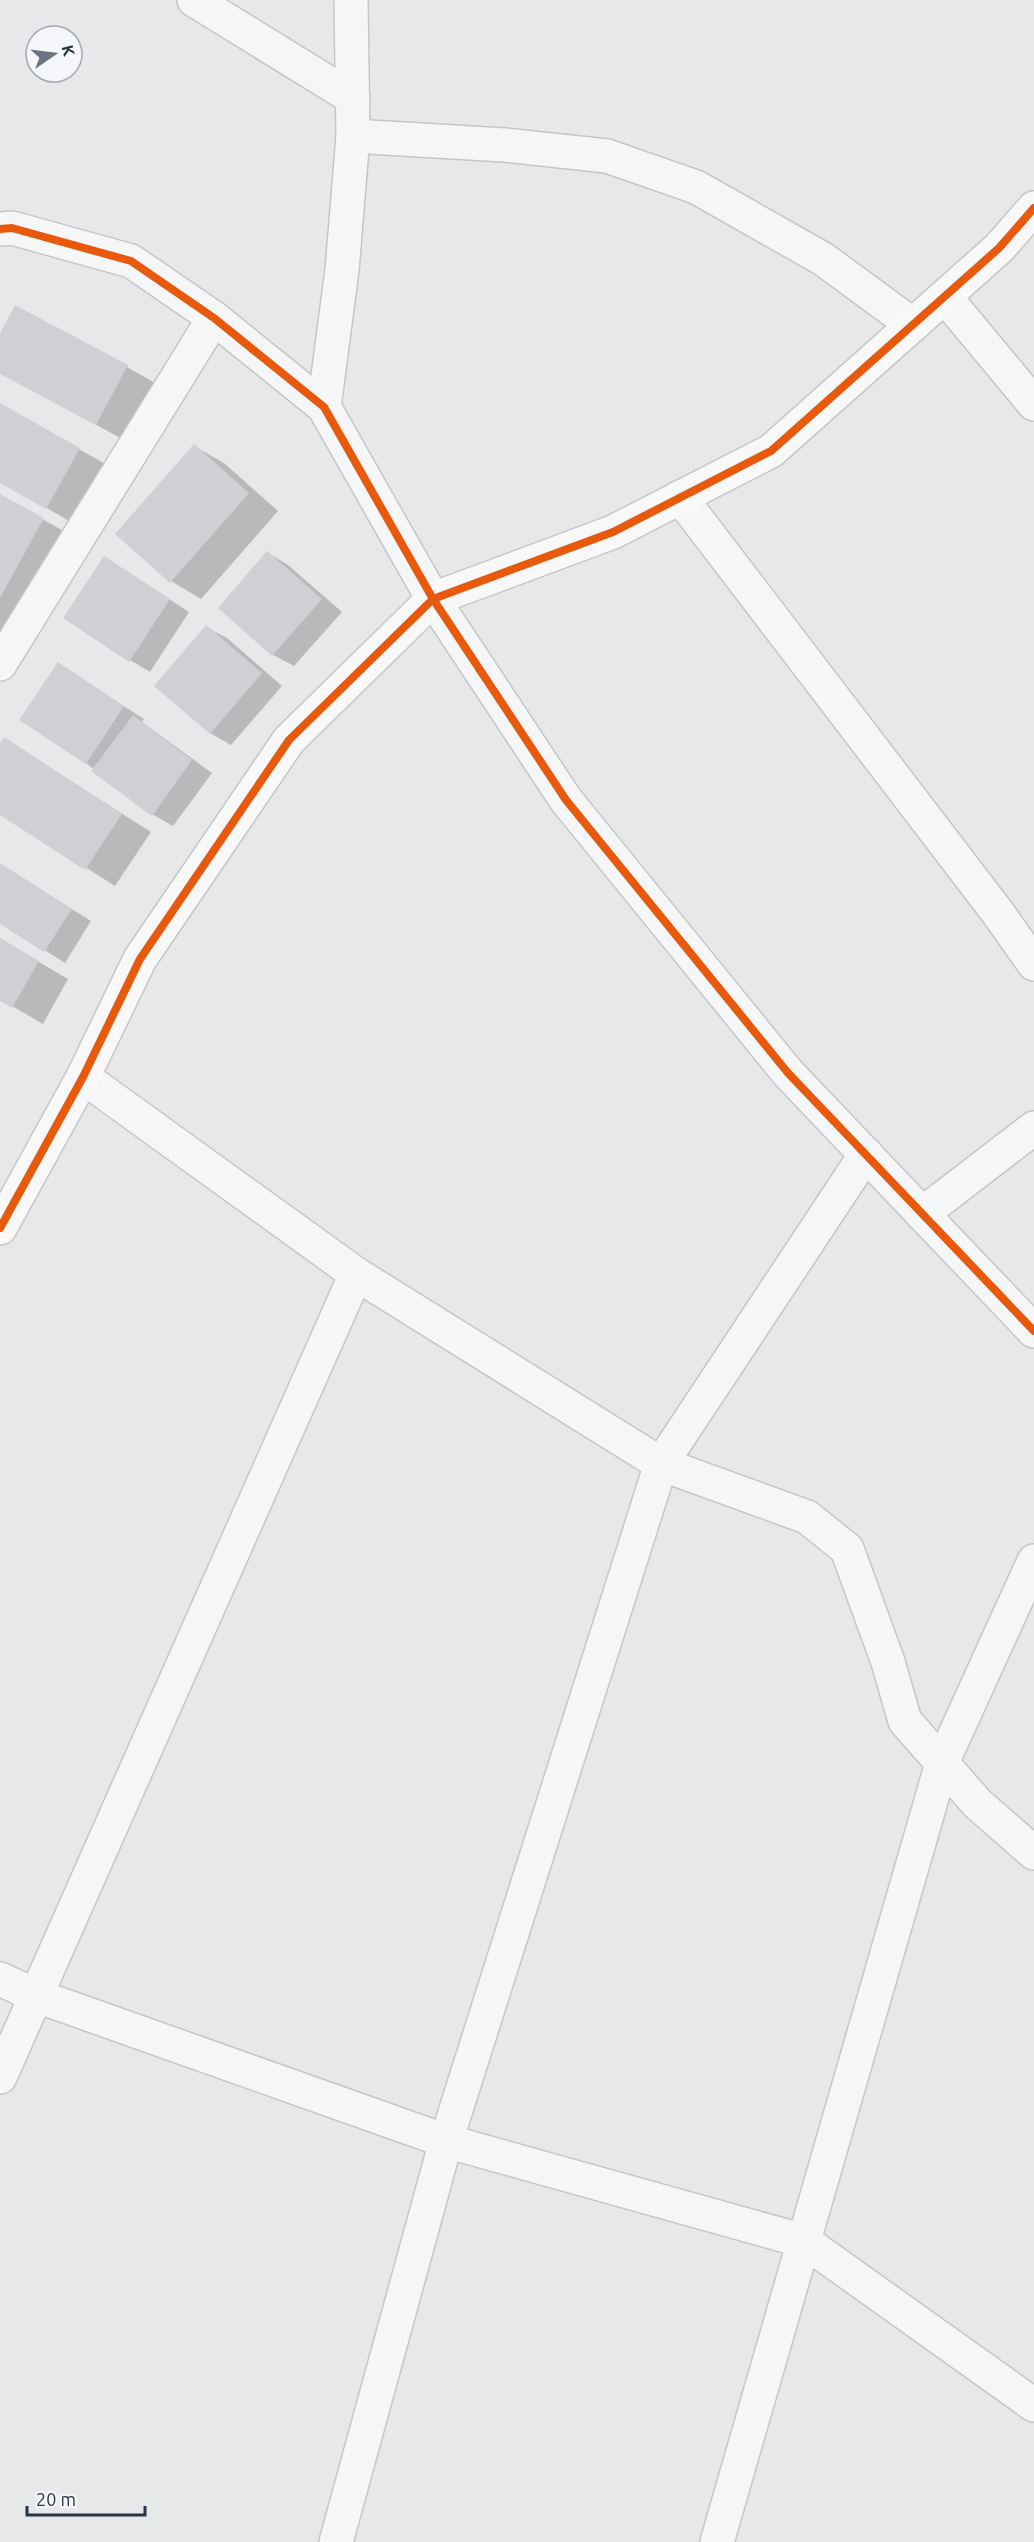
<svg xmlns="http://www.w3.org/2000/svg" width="1034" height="2542" font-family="Ubuntu,sans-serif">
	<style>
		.shadow { fill: #0003 }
		.building { fill: #ced0d3 }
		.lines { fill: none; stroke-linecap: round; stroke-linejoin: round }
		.street-casing { stroke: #c4c6c8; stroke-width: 36 }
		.secondary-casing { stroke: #c4c6c8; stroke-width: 36 }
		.street { stroke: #f5f6f7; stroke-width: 33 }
		.secondary { stroke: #f8f8f8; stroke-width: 33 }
		.cycleway-casing { stroke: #f4f6f9; stroke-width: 11 }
		.cycleway { stroke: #e8590c; stroke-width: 8 }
	</style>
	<rect width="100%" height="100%" fill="#e6e8ea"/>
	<g class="shadow">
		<path d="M0,336L127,367L157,384L126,441L0,373Z"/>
		<path d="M0,405L109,466L76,525L0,481Z"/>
		<path d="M194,446L224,463L278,511L201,599L171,581Z"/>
		<path d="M0,496L73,536L0,641Z"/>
		<path d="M268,553L288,565L342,612L294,666L273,655L220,608Z"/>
		<path d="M105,558L189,612L150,672L130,660Z"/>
		<path d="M206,627L227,638L282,686L231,745L210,733Z"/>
		<path d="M58,664L144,719L142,722L212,773L173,826L152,814L86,763Z"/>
		<path d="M4,739L151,832L115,886L0,813V745Z"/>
		<path d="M0,864L91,921L65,963L0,922Z"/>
		<path d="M0,939L68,979L43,1024L0,999Z"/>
	</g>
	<g class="building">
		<path d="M15,305L128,365L96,425L0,374V333Z"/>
		<path d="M0,403L80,448L46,509L0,483Z"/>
		<path d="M194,444L249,493L170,583L115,534Z"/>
		<path d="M0,494L44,518L0,598Z"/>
		<path d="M267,551L322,599L272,656L218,608Z"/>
		<path d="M104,556L170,599L129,662L63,618Z"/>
		<path d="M206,625L262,673L210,734L154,686Z"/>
		<path d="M58,662L124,706L86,764L19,720Z"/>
		<path d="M133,715L192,760L152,816L91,771Z"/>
		<path d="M4,737L122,814L85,870L0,815V743Z"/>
		<path d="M0,863L72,909L44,952L0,924Z"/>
		<path d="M0,938L39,961L12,1008L0,1001Z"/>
	</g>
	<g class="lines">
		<g class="street-casing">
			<g id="street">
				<path d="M194,0L353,98"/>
				<path d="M353,136L504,145L607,156L696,187L823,259L913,325"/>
				<path d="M0,229L12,228L131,261L214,318L324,407L433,599L566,800L788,1073L1034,1331"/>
				<path d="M945,297L1034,404"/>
				<path d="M324,407L342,270L353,136L351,0"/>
				<path d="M680,497L998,913L1034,964"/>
				<path d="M0,664L214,318"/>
				<path d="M83,1077L356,1274L661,1464L807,1517L847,1549L888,1662L905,1721L978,1804L1034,1853"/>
				<path d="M922,1214L1034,1128"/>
				<path d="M0,1979L37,1996L446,2141L804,2241L1034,2405"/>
				<path d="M0,2077L356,1274"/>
				<path d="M336,2542L446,2141L661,1464L866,1154"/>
				<path d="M717,2542L942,1763L1034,1561"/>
			</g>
		</g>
		<g class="secondary-casing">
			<path id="secondary" d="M0,1228L83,1077L140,959L289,740L433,599L613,532L771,451L999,248L1034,208"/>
		</g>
		<use href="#street" class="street"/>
		<use href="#secondary" class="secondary"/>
		<g class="cycleway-casing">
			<g id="cycleway">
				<path d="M0,229L12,228L131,261L214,318L324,407L433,599L566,800L788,1073L1034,1331"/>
				<path d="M0,1228L83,1077L140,959L289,740L433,599L613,532L771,451L999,248L1034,208"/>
			</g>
		</g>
		<use href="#cycleway" class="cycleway"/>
	</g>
	<g transform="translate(54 54) rotate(76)"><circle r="28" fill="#f4f6f9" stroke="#a4a8b1" stroke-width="1.5"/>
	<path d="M0-4.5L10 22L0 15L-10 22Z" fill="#6c737f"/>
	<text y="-9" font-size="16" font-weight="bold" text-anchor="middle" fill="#2b3445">K</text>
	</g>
	<path d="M27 2506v9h118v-9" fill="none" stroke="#2b3445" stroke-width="3"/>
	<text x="36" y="2506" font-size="18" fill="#2b3445" stroke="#f4f6f9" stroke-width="4.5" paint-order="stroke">20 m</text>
</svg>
